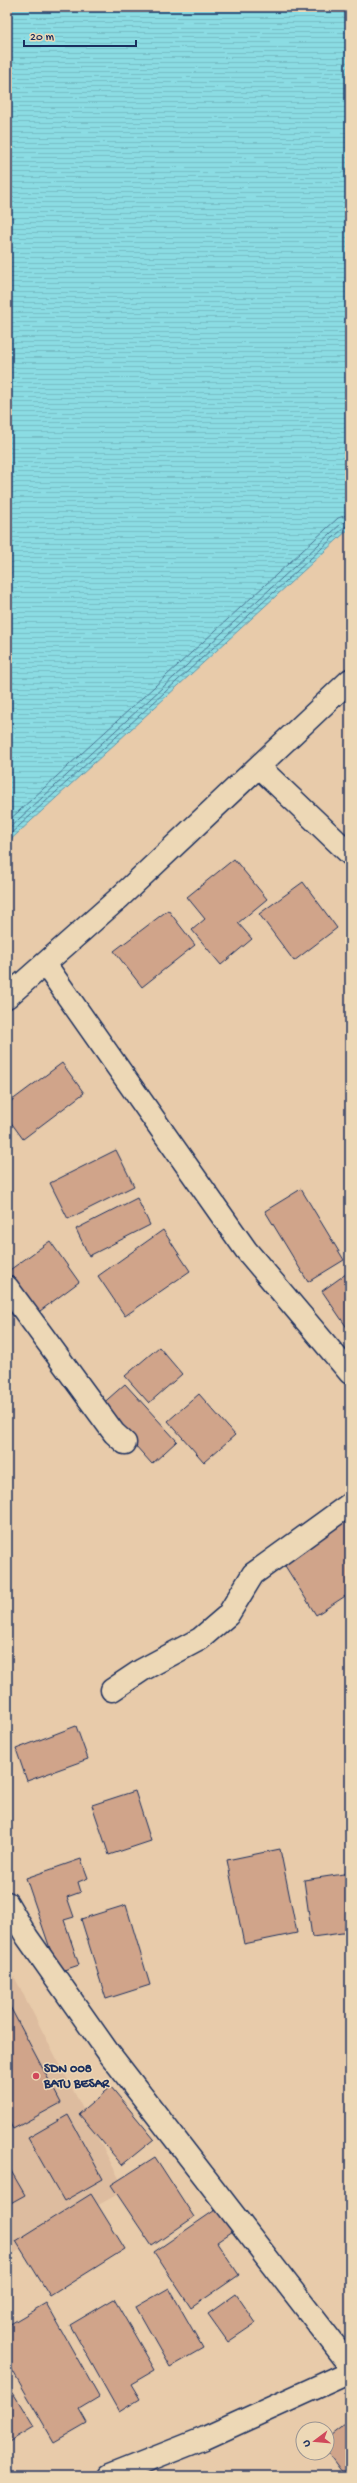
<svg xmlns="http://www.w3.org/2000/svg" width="357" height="2483" font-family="'Gochi Hand',sans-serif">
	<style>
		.built { fill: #ddbc9f }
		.water { fill: url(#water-rules); stroke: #5e97ae }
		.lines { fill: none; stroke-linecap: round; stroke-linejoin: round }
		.shore { stroke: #487493; stroke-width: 1 }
		.building { fill: #d0a48a; stroke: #1b2f5e }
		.street-casing { stroke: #1b2f5e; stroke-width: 25 }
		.secondary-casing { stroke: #1b2f5e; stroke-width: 25 }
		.street { stroke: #edd8b6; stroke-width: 22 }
		.secondary { stroke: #edd8b6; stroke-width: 22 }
		.poi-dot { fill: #d1495b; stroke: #edd8b6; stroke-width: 1.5 }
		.labels { text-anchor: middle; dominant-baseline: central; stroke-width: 3; stroke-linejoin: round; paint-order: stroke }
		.poi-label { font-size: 13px; font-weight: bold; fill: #1b2f5e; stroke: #edd8b6; text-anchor: start }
	</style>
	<defs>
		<pattern id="water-rules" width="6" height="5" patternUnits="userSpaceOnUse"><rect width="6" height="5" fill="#8bdce3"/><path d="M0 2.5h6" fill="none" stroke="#77bdc5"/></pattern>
	</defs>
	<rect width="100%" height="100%" fill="#e8cbaa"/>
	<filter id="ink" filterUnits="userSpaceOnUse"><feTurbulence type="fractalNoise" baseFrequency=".025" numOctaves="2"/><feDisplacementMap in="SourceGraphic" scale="8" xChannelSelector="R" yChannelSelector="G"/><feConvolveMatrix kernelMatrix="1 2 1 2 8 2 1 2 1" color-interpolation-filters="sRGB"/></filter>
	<g filter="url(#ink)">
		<path class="built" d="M7,1963L125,2190L7,2257Z"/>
		<path class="water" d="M7,7H350V528L7,843Z"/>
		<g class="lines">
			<g class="shore">
				<path d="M7,822L338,518L350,514"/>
				<path d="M7,830L342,523L350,520"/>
				<path d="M7,837L346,526L350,525"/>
			</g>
		</g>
		<g class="building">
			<path d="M234,859L267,899L238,923L252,939L221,965L192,930L205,919L187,897Z"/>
			<path d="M303,882L337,928L294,961L259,914Z"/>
			<path d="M168,910L195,945L142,987L114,951Z"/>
			<path d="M62,1063L84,1093L23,1139L7,1117V1104Z"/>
			<path d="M116,1150L134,1186L68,1219L50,1183Z"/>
			<path d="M301,1189L344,1260L308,1282L265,1211Z"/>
			<path d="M137,1198L150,1225L89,1256L76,1229Z"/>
			<path d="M163,1230L190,1271L125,1316L98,1276Z"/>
			<path d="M50,1241L79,1282L36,1314L7,1272Z"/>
			<path d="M350,1271V1332L322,1291Z"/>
			<path d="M159,1347L182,1374L149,1403L125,1376Z"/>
			<path d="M125,1384L177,1441L152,1464L100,1406Z"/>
			<path d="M199,1394L235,1435L204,1462L168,1421Z"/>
			<path d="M350,1517V1593L316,1615L282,1561Z"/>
			<path d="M76,1726L88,1759L27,1781L16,1749Z"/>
			<path d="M135,1791L151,1841L109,1855L92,1805Z"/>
			<path d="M280,1849L297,1933L244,1944L227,1860Z"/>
			<path d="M81,1859L88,1878L78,1882L81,1892L67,1897L74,1917L64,1920L79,1965L58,1972L26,1878Z"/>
			<path d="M350,1873V1932L312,1937L304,1880Z"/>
			<path d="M126,1905L150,1985L106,1999L81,1919Z"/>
			<path d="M7,2001L61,2103L13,2129L7,2118Z"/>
			<path d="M111,2087L154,2139L122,2165L79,2114Z"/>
			<path d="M68,2115L103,2179L64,2201L28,2138Z"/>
			<path d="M155,2157L194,2217L152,2246L111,2185Z"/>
			<path d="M7,2164L25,2195L7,2205Z"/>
			<path d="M91,2194L125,2249L50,2296L16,2241Z"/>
			<path d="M221,2206L236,2229L217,2242L239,2275L191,2308L154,2252Z"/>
			<path d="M169,2288L203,2348L170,2367L136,2307Z"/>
			<path d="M236,2294L256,2323L228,2342L208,2314Z"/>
			<path d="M114,2299L155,2370L131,2384L140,2399L119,2412L70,2325Z"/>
			<path d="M46,2303L99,2397L79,2409L87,2423L54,2442L7,2361V2326Z"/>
			<path d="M7,2383L34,2427L7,2443Z"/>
			<path d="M350,2421V2476H345L327,2452V2439Z"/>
		</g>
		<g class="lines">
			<g class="street-casing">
				<g id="street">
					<path d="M259,767L350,854"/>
					<path d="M45,964L246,1250L350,1373"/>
					<path d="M7,997L119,898L350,680"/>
					<path d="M7,1287L114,1433L125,1443"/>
					<path d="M112,1690L142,1670L200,1639L228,1615L253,1574L350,1504"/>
					<path d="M7,1903L27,1937L108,2052L350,2365"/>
				</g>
			</g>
			<g class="secondary-casing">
				<path id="secondary" d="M109,2476L205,2438L350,2372"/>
			</g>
			<use href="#street" class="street"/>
			<use href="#secondary" class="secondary"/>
		</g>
	</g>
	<circle class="poi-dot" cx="36" cy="2076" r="4"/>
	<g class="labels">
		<g class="poi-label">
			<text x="44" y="2069">SDN 008<tspan x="44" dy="15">BATU BESAR</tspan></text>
		</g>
	</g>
	<rect width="357" height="2483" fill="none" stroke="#edd8b6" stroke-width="24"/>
	<rect x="12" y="12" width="333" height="2459" fill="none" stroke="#1b2f5e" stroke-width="1.5" filter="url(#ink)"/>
	<g transform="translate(315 2441) rotate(254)"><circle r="19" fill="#edd8b6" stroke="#999493"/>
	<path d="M0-3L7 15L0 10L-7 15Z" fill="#d1495b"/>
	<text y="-6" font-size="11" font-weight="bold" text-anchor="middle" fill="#1b2f5e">U</text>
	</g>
	<path d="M24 40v6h112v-6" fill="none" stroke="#1b2f5e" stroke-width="2"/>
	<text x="30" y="40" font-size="12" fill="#1b2f5e" stroke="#edd8b6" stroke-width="3" paint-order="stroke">20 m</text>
</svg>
